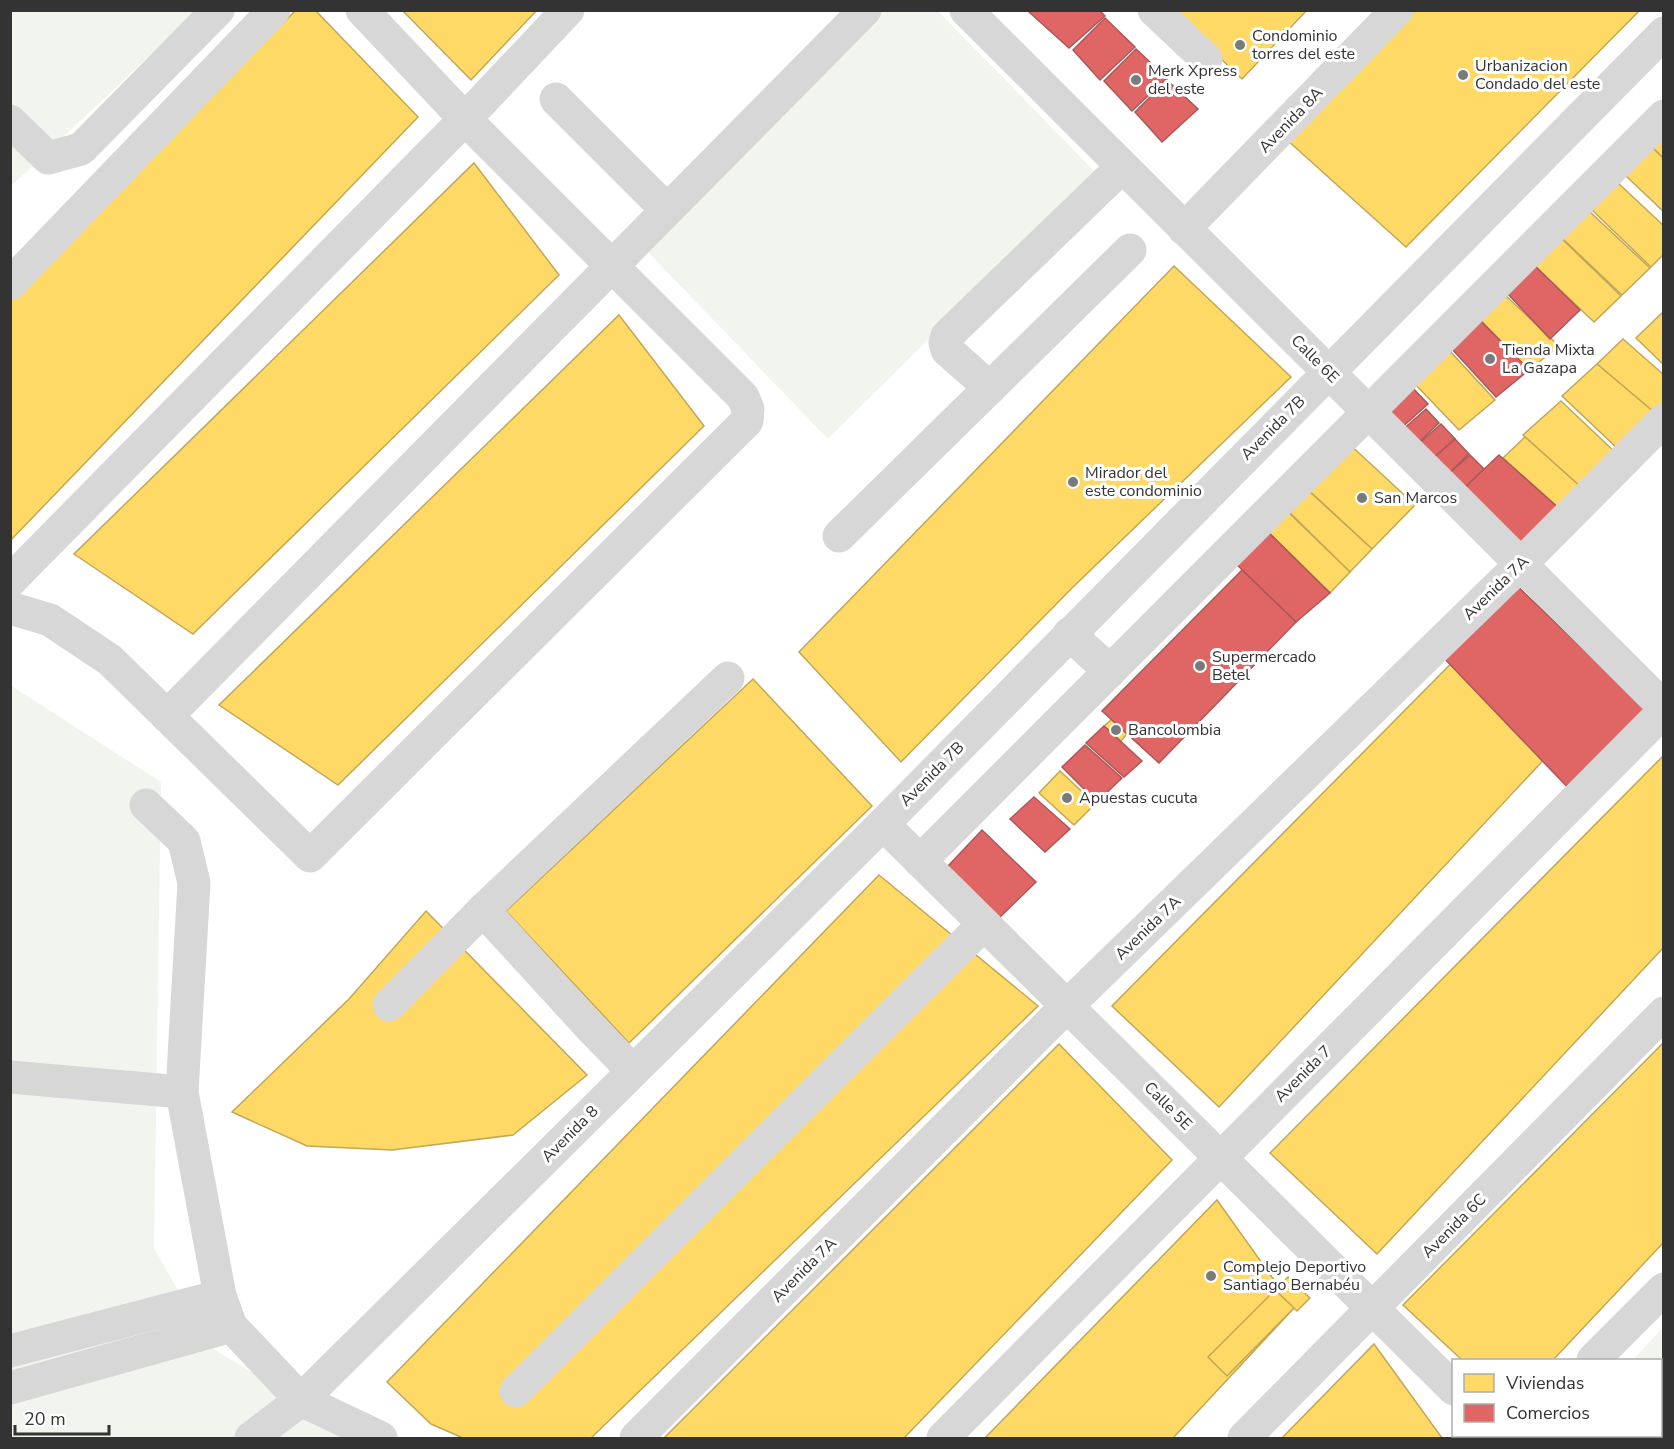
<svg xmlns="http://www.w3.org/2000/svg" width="1674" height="1449" font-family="'Nunito Sans',sans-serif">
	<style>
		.green { fill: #f1f5ed }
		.homes { fill: #ffd966; stroke: #c2a757; stroke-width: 1.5 }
		.shops { fill: #e06666; stroke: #ac5757; stroke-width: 1.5 }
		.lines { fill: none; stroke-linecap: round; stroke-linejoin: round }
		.minor { stroke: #d7d7d7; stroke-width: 33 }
		.poi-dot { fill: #7a7a7a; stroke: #fff; stroke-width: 2 }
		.labels { text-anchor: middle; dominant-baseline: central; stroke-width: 6; stroke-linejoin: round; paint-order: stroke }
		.poi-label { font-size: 16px; fill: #333; stroke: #fff; text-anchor: start }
		.street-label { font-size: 16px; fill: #333; stroke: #fff }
	</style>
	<rect width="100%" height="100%" fill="#fff"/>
	<g class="green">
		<path d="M11,11H197L11,186Z"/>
		<path d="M883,11H938L1096,173L828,439L645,249Z"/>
		<path d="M10,685L161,782L154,1248L210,1347L361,1438H11Z"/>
		<path d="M1663,1328V1438H1558L1561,1436H1660V1360H1633Z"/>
	</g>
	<g class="homes">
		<path d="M296,10H315L418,117L10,541V296Z"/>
		<path d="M402,10H537L471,80Z"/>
		<path d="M1170,10H1307L1242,79Z"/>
		<path d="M1415,10H1640L1406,247L1286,139Z"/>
		<path d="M1664,138V159L1653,148Z"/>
		<path d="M1653,148L1664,159V212L1626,176Z"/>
		<path d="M474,163L559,275L193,634L74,554Z"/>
		<path d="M1618,183L1664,226V254L1651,267L1592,210Z"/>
		<path d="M1589,211L1650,268L1622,295L1563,239Z"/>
		<path d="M1561,238L1621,296L1594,322L1535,266Z"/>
		<path d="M1174,266L1291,377L1072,588L901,762L799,652Z"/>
		<path d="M1505,295L1559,346L1529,370L1480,320Z"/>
		<path d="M1663,312H1664V365L1636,338Z"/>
		<path d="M619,315L704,426L338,785L219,705Z"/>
		<path d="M1623,339L1664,375V405L1655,413L1597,364Z"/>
		<path d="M1448,349L1495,400L1459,430L1414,383Z"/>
		<path d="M1597,364L1655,413L1619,450L1562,396Z"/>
		<path d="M1561,401L1618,455L1583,489L1523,435Z"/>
		<path d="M1525,437L1583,489L1562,511L1503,458Z"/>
		<path d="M1346,441L1415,505L1372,549L1303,485Z"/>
		<path d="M1309,491L1372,549L1350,572L1290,513Z"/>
		<path d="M1283,507L1350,572L1330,593L1261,525Z"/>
		<path d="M1517,597L1595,705L1219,1107L1112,1006Z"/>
		<path d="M753,679L872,806L629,1043L506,911Z"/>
		<path d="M1112,719L1127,734L1121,741L1104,726Z"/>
		<path d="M1664,755V947L1377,1254L1270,1153Z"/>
		<path d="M1060,771L1095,804L1074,825L1039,793Z"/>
		<path d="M879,875L1038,1006L591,1438H463L431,1424L387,1382Z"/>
		<path d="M426,911L587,1075L513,1135L392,1150L307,1146L232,1112L349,999Z"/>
		<path d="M1664,1042V1242L1553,1360H1462L1403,1305Z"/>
		<path d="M1059,1044L1172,1160L904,1438H664Z"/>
		<path d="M1217,1200L1294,1308L1173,1438H985Z"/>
		<path d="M1288,1277L1310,1298L1297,1311L1275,1290Z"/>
		<path d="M1275,1290L1294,1308L1227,1376L1208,1357Z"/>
		<path d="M1374,1344L1442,1438H1282Z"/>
	</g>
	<g class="shops">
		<path d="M1099,10L1105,16L1069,48L1028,11Z"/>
		<path d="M1105,18L1135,47L1100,80L1073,50Z"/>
		<path d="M1136,49L1167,78L1132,111L1104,81Z"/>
		<path d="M1167,80L1198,109L1162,142L1135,112Z"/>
		<path d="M1535,266L1580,310L1550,339L1507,293Z"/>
		<path d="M1480,320L1529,370L1496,397L1451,348Z"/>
		<path d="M1410,385L1428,404L1399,430L1381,413Z"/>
		<path d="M1426,409L1439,423L1414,447L1400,432Z"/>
		<path d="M1441,424L1455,439L1429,462L1415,447Z"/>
		<path d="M1455,439L1469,454L1444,478L1429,462Z"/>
		<path d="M1470,455L1484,469L1458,494L1444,478Z"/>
		<path d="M1499,455L1562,511L1519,554L1458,494Z"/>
		<path d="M1264,528L1330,593L1296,622L1233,561Z"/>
		<path d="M1242,570L1296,622L1159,763L1102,711Z"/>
		<path d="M1512,581L1653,716L1574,794L1441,655Z"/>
		<path d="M1104,726L1142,761L1124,777L1086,743Z"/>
		<path d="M1085,745L1122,778L1097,802L1062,767Z"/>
		<path d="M1034,797L1070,829L1045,852L1010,819Z"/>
		<path d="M982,830L1036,882L998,919L948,866Z"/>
	</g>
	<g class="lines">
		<g class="minor">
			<path d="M966,10L1664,707"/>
			<path d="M1154,10L1206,59"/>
			<path d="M556,99L667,210"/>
			<path d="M10,121L48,158L81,149L218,10"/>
			<path d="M1184,229L1397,10"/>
			<path d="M10,284L274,10"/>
			<path d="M990,388L947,350L945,343L947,336L1122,167"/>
			<path d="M839,536L1130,250"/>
			<path d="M10,581L465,119L568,10"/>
			<path d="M10,608L50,620L110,660L310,856L747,421L748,409L743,397L465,119L362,10"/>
			<path d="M1069,634L1110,671"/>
			<path d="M167,716L865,10"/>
			<path d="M146,805L184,841L194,883L182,1092L220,1296L231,1326L301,1400L381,1438"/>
			<path d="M883,824L1454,1389"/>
			<path d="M920,861L1664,116"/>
			<path d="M483,910L593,1030L633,1071"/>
			<path d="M389,1005L483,910L728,678"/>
			<path d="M10,1077L182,1092"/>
			<path d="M10,1351L220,1296"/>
			<path d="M1593,1360L1664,1289"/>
			<path d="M10,1388L231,1326"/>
			<path d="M516,1391L984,924"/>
			<path d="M1501,1436L1504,1438"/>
			<path d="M251,1438L301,1400L883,824L1664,33"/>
			<path d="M636,1438L1067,1006L1520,565L1664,420"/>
			<path d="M943,1438L1664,711"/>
			<path d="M1244,1438L1664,1013"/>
		</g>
	</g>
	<g class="poi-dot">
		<circle cx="1240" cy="45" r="6"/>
		<circle cx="1463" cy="75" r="6"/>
		<circle cx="1136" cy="80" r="6"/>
		<circle cx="1490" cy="359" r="6"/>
		<circle cx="1073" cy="482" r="6"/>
		<circle cx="1362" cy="498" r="6"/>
		<circle cx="1200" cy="666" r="6"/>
		<circle cx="1116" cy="730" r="6"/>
		<circle cx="1067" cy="798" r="6"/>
		<circle cx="1211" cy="1276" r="6"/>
	</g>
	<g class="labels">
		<g class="poi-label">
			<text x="1252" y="36">Condominio<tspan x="1252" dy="18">torres del este</tspan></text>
			<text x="1475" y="66">Urbanizacion<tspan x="1475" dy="18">Condado del este</tspan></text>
			<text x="1148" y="71">Merk Xpress<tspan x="1148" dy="18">del este</tspan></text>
			<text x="1502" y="350">Tienda Mixta<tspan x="1502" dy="18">La Gazapa</tspan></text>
			<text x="1085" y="473">Mirador del<tspan x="1085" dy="18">este condominio</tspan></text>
			<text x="1374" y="498">San Marcos</text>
			<text x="1212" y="657">Supermercado<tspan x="1212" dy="18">Betel</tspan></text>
			<text x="1128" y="730">Bancolombia</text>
			<text x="1079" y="798">Apuestas cucuta</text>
			<text x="1223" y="1267">Complejo Deportivo<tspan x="1223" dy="18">Santiago Bernabéu</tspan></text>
		</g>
		<g class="street-label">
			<text transform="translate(1291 120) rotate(-46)">Avenida 8A</text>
			<text transform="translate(1315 359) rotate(45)">Calle 6E</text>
			<text transform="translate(1273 428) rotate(-45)">Avenida 7B</text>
			<text transform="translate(1496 588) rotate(-44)">Avenida 7A</text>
			<text transform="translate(932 774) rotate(-45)">Avenida 7B</text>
			<text transform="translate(1148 928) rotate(-44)">Avenida 7A</text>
			<text transform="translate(1303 1074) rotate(-45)">Avenida 7</text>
			<text transform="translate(1168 1106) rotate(45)">Calle 5E</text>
			<text transform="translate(570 1134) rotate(-45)">Avenida 8</text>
			<text transform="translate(1454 1226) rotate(-45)">Avenida 6C</text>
			<text transform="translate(804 1270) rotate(-45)">Avenida 7A</text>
		</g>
	</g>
	<rect width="1674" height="1449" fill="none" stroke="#333333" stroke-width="24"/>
	<rect x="1452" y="1359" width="210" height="78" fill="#ffffff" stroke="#adadad" stroke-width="1.5"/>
	<rect x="1464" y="1374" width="30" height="18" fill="#ffd966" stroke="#adadad" stroke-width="1.5"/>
	<text x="1506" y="1389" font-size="18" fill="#333333">Viviendas</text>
	<rect x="1464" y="1404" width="30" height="18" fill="#e06666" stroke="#adadad" stroke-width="1.5"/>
	<text x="1506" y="1419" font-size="18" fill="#333333">Comercios</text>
	<path d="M15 1425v9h94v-9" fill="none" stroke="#333333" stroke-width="3"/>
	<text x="24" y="1425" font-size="18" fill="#333333" stroke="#ffffff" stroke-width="4.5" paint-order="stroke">20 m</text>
</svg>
